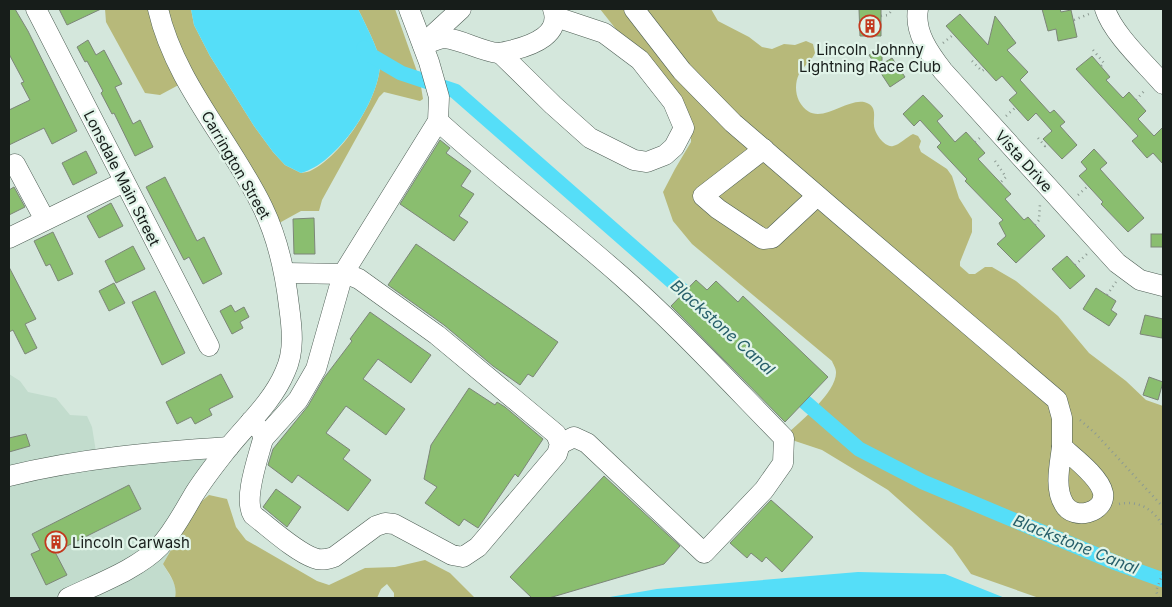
<svg xmlns="http://www.w3.org/2000/svg" width="1172" height="607" font-family="Inter,sans-serif">
	<style>
		.built { fill: #c2dccd }
		.green { fill: #b7b97a }
		.water { fill: #55def8 }
		.lines { fill: none; stroke-linecap: round; stroke-linejoin: round }
		.canal { stroke: #55def8; stroke-width: 15 }
		.building { fill: #8abe6f; stroke: #7c8678 }
		.minor-casing { stroke: #4e5e55; stroke-width: 21 }
		.path { stroke: #8c9a92; stroke-width: 2.5; stroke-dasharray: 1 4; stroke-linecap: butt }
		.minor { stroke: #fff; stroke-width: 20 }
		.labels { text-anchor: middle; dominant-baseline: central; stroke-width: 4.5; stroke-linejoin: round; paint-order: stroke }
		.poi-label { font-size: 15px; fill: #171d1a; stroke: #e1f4e9 }
		.street-label { font-size: 15px; fill: #171d1a; stroke: #e1f4e9 }
		.water-label { font-size: 16px; font-style: italic; fill: #275f6a; stroke: #e1f4e9 }
	</style>
	<rect width="100%" height="100%" fill="#d4e7dc"/>
	<path class="built" d="M9,374L20,381L28,392L56,398L70,415L87,416L92,427L97,458L211,449L196,506L163,564L173,581L177,591L175,598H9Z"/>
	<g class="green">
		<path d="M105,9H191L194,25L210,56L254,126L273,152L285,165L301,173C305,172 309,172 312,170C343,155 381,96 380,62C379,50 364,21 358,9H395L420,80L423,99L420,101L384,92L379,97L322,200L319,211H301L272,227L186,81L160,95L145,93L106,22Z"/>
		<path d="M600,9H711L718,21L749,37L762,47L772,49L784,44L795,45L806,41L813,44L815,53C812,61 803,66 799,74C795,82 795,93 799,101C817,134 849,92 869,104C877,109 873,118 874,125C874,133 885,148 893,146C899,145 907,137 913,134L918,136L921,141L919,147L921,152L947,169L952,176L959,198L972,219V232L960,262V266L969,274H975L985,267H992L1016,281L1058,316L1089,353L1126,381L1146,400L1163,406V598H1039L971,574L952,547L888,490L822,450L795,441L787,434C801,421 837,392 836,372C836,368 833,364 832,361L692,244L673,221L663,192L675,169L691,142V124Z"/>
		<path d="M209,495L227,499L236,527L246,540L317,581L329,585L365,568L395,567L425,560L450,573L475,598H394V593L387,584L381,589L377,598H175C178,585 170,575 163,564L196,506Z"/>
	</g>
	<g class="water">
		<path d="M191,9H358C364,21 379,50 380,62C381,99 337,164 301,173L285,165L273,152L254,126L210,56L194,25Z"/>
		<path d="M858,572L945,574L1005,598H604L657,589Z"/>
	</g>
	<g class="lines">
		<g class="canal">
			<path d="M364,48L372,56L401,73L455,91L699,305"/>
			<path d="M790,389L859,449L923,482L1116,563L1163,580"/>
		</g>
	</g>
	<g class="building">
		<path d="M9,9H15L28,31L77,131L52,144L44,128L9,145V110L30,100L21,83L24,82L9,54Z"/>
		<path d="M59,9H101L67,25Z"/>
		<path d="M859,9H881V36H860Z"/>
		<path d="M1042,9H1060L1061,12L1071,10L1077,37L1058,41L1056,29L1048,31Z"/>
		<path d="M960,14L988,45L995,16L1016,43L1007,50L1028,72L1020,80L1050,113L1054,110L1065,122L1060,126L1077,145L1062,159L1043,139L1052,131L1036,113L1028,121L1009,100L1017,93L1002,76L996,81L946,26Z"/>
		<path d="M88,40L96,55L104,50L122,84L115,87L133,124L140,120L153,147L135,156L114,113L112,114L101,93L103,91L87,61L85,62L77,47Z"/>
		<path d="M882,46V64L892,58L905,77L890,87L869,55Z"/>
		<path d="M1092,56L1110,77L1106,80L1123,98L1129,92L1146,111L1138,119L1154,136L1163,127V164L1153,153L1147,158L1132,141L1138,136L1076,69Z"/>
		<path d="M923,95L943,116L937,121L955,142L966,132L985,153L978,159L1011,194L1005,199L1024,220L1028,217L1045,236L1016,263L997,244L1006,236L999,223L1003,220L965,181L967,179L937,147L941,143L920,120L914,126L903,114Z"/>
		<path d="M440,140L450,148L446,153L471,171L461,186L474,194L459,216L468,222L454,241L400,204Z"/>
		<path d="M1094,149L1107,163L1100,169L1144,218L1128,232L1101,204L1103,202L1079,176L1087,169L1081,162Z"/>
		<path d="M86,151L97,173L73,185L62,163Z"/>
		<path d="M165,177L197,241L204,237L222,274L203,284L189,257L184,260L146,187Z"/>
		<path d="M14,187L25,207L9,215V190Z"/>
		<path d="M111,203L123,226L99,238L87,216Z"/>
		<path d="M314,218L315,254H294L293,219Z"/>
		<path d="M53,232L73,274L58,281L50,264L46,266L34,241Z"/>
		<rect x="1151" y="234" width="12" height="13"/>
		<path d="M416,244L558,342L533,377L528,374L520,385L493,366L444,325L388,285Z"/>
		<path d="M133,246L145,269L116,283L105,261Z"/>
		<path d="M1067,256L1085,276L1070,289L1052,269Z"/>
		<path d="M9,267L36,319L25,324L37,348L25,354L13,330L9,332Z"/>
		<path d="M696,280L707,290L716,281L738,302L743,296L828,377L785,422L671,306Z"/>
		<path d="M114,283L125,303L109,311L99,291Z"/>
		<path d="M1096,288L1116,301L1111,310L1117,314L1109,326L1083,309Z"/>
		<path d="M155,291L185,353L162,365L132,302Z"/>
		<path d="M231,305L235,312L244,307L249,317L240,322L243,328L232,334L220,311Z"/>
		<path d="M370,312L431,355L411,383L378,359L363,379L405,409L386,435L346,406L326,433L350,450L343,459L371,480L348,511L298,475L292,483L268,465L273,449L308,406L324,378L352,341L350,339Z"/>
		<path d="M1145,315L1163,319L1162,338L1140,334Z"/>
		<path d="M221,374L233,397L209,409L212,415L195,424L191,417L177,424L166,402Z"/>
		<path d="M1149,377L1163,382L1158,400L1143,395Z"/>
		<path d="M469,388L495,405L497,402L505,407L543,439L518,477L515,474L478,528L464,519L459,526L425,503L437,487L424,479L431,445Z"/>
		<path d="M26,434L30,446L9,452V438Z"/>
		<path d="M604,476L680,546L664,564L549,598H532L510,577Z"/>
		<path d="M129,485L141,509L55,552L67,575L46,585L31,554L40,550L32,534Z"/>
		<path d="M276,489L301,507L287,527L263,507Z"/>
		<path d="M771,500L813,537L782,572L766,557L762,562L751,553L747,558L730,543Z"/>
	</g>
	<g class="lines">
		<g class="minor-casing">
			<g id="minor">
				<path d="M36,9L209,346"/>
				<path d="M634,9L682,71L733,123L840,215L1057,400L1062,418V447"/>
				<path d="M918,9C914,32 929,53 943,71L1117,263L1140,280L1163,286"/>
				<path d="M1105,9C1113,34 1145,63 1163,84"/>
				<path d="M424,43L461,9"/>
				<path d="M423,45C429,43 439,38 445,38C463,40 480,51 498,53C503,53 508,51 513,50C533,45 562,34 553,9"/>
				<path d="M500,53L553,105L590,138L634,160L647,162L665,155L674,147L684,128L673,102L640,60L604,33L556,17"/>
				<path d="M438,121C497,175 561,223 620,275C678,326 730,383 784,438L783,463L764,490L704,553L587,443L574,437L560,444"/>
				<path d="M764,149L703,196L718,209L763,239L772,238L817,196"/>
				<path d="M15,164L45,220"/>
				<path d="M9,238L124,182"/>
				<path d="M251,421L262,432L263,439C258,458 243,499 253,515C270,528 296,552 314,558C321,561 327,559 334,557L376,526L385,523L394,524L452,555L463,557L478,547L557,454L560,444L556,434L437,335L359,279L347,274L285,273"/>
				<path d="M263,439L298,400L316,369L343,274L438,121L439,97L429,62L409,9"/>
				<path d="M1062,447C1073,457 1100,477 1103,493C1106,513 1073,521 1064,504C1054,488 1060,464 1062,447Z"/>
				<path d="M9,476C81,458 155,452 229,447"/>
				<path d="M68,598C97,584 138,569 160,546C173,532 183,513 193,496C202,481 213,467 224,453C244,427 272,403 285,372C295,351 292,328 289,306C285,271 278,239 263,208C230,140 175,83 158,9"/>
			</g>
		</g>
		<g class="path">
			<path d="M881,16L888,15L893,9"/>
			<path d="M1074,20L1089,14"/>
			<path d="M943,43L953,35"/>
			<path d="M1093,50L1104,63L1101,66"/>
			<path d="M972,61L982,71L985,69"/>
			<path d="M1136,100L1145,90"/>
			<path d="M1006,116L1016,107"/>
			<path d="M1038,138L1045,146L1047,144"/>
			<path d="M975,142L981,137"/>
			<path d="M995,161L1006,177L1000,183"/>
			<path d="M1078,195L1088,186"/>
			<path d="M1035,225L1039,220L1040,204"/>
			<path d="M1075,265L1087,254"/>
			<path d="M1107,295L1116,282"/>
			<path d="M1080,420L1095,433L1163,507"/>
			<path d="M1119,504C1139,500 1153,509 1163,526"/>
			<path d="M1159,598L1156,591L1163,573"/>
		</g>
		<use href="#minor" class="minor"/>
	</g>
	<defs>
		<g id="building-ring" transform="scale(1.125)"><circle r="9.5" fill="#e1f4e9" stroke="#c3381d" stroke-width="1.5"/><path d="M-4-6H4V6H1V3H-1V6H-4ZM-2.5-4.3h1.7v1.8h-1.7ZM.8-4.3h1.7v1.8H.8ZM-2.5-1h1.7V.8h-1.7ZM.8-1h1.7V.8H.8Z" fill="#c3381d"/></g>
	</defs>
	<g fill-rule="evenodd">
		<use href="#building-ring" x="870" y="26"/>
		<use href="#building-ring" x="56" y="542"/>
	</g>
	<g class="labels">
		<g class="poi-label">
			<text x="870" y="49">Lincoln Johnny<tspan x="870" dy="17">Lightning Race Club</tspan></text>
			<text x="72" y="542" text-anchor="start">Lincoln Carwash</text>
		</g>
		<g class="street-label">
			<text transform="translate(1024 161) rotate(48)">Vista Drive</text>
			<text transform="translate(236 165) rotate(60)">Carrington Street</text>
			<text transform="translate(122 178) rotate(63)">Lonsdale Main Street</text>
		</g>
		<g class="water-label">
			<text transform="translate(723 327) rotate(42)">Blackstone Canal</text>
			<text transform="translate(1076 544) rotate(22)">Blackstone Canal</text>
		</g>
	</g>
	<rect width="1172" height="607" fill="none" stroke="#171d1a" stroke-width="20"/>
</svg>
